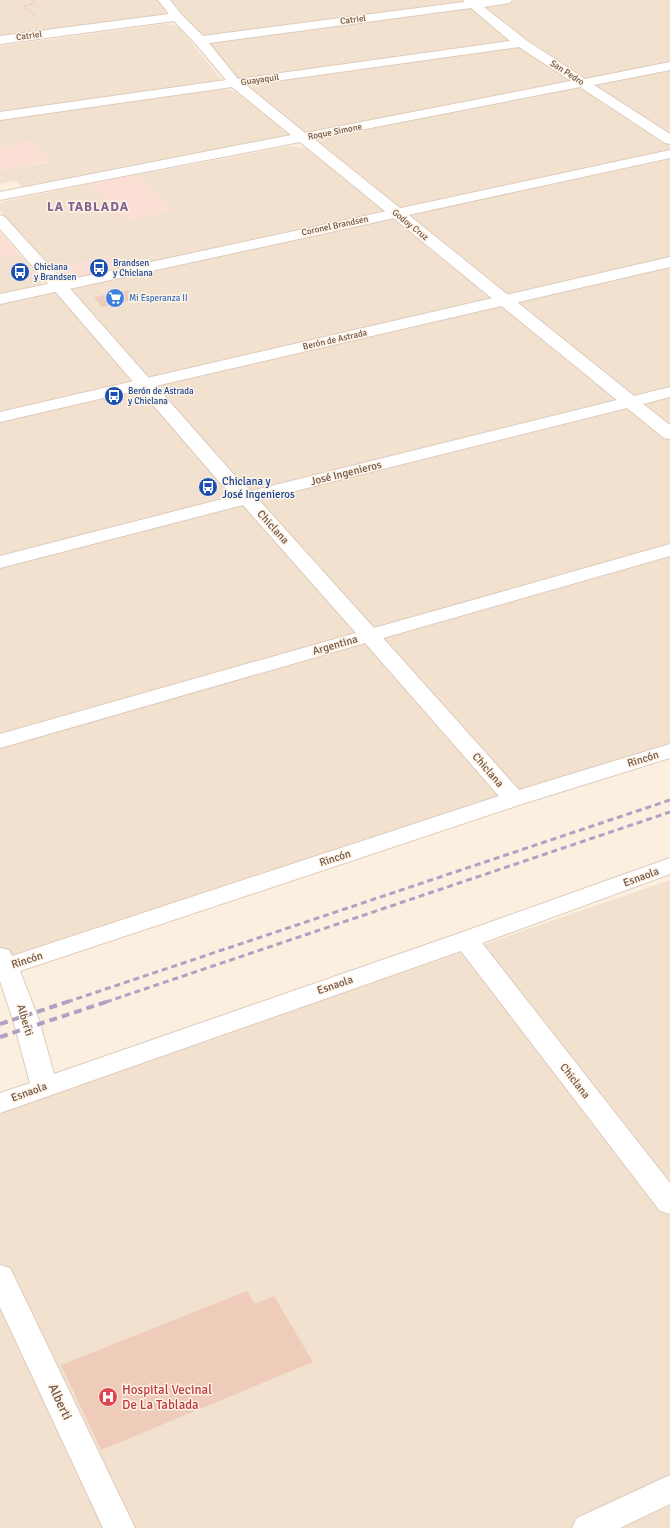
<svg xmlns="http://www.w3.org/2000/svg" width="670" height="1528" font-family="Signika,sans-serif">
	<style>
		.residential { fill: #f2e1cf }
		.commercial { fill: #fbded4 }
		.building { fill: #efccb9 }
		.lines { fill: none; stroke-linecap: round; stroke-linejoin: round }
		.minor-casing { stroke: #decbbd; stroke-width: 2 }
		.tertiary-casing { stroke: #decbbd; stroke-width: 2 }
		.path { stroke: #d3af9d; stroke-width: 1.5; stroke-dasharray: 0.5 2; stroke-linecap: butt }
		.minor { fill: #fff; fill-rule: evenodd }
		.tertiary { fill: #fff; fill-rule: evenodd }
		.rail-far1 { stroke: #b1a0c3; stroke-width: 3; stroke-dasharray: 6 4; stroke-linecap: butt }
		.rail { stroke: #b1a0c3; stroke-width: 4; stroke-dasharray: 8 5; stroke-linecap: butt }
		.labels { text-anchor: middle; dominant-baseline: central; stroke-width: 3; stroke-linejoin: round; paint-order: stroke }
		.far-street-label { font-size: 9px; fill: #705549; stroke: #fef4e6 }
		.far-transit-label { font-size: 9px; fill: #164399; stroke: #fef4e6; text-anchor: start }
		.far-shop-label { font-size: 9px; fill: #366cbe; stroke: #fef4e6; text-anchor: start }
		.street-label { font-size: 11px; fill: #705549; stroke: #fef4e6 }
		.transit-label { font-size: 11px; fill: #164399; stroke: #fef4e6; text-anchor: start }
		.far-district-label { font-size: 13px; font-weight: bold; letter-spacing: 1px; fill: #826494; stroke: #fef4e6 }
		.near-health-label { font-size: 13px; fill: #be3a42; stroke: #fef4e6; text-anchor: start }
		.near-street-label { font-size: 13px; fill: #705549; stroke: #fef4e6 }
	</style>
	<rect width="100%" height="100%" fill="#fbefe0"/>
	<g class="residential">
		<path d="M0,0H158L167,11L163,16L0,38Z"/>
		<path d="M171,0H670V153L401,208L395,206L236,78Z"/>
		<path d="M164,24L178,26L220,78V80L0,113V46Z"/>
		<path d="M220,89L234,91L289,133V135L287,137L24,189L16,181L0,184V171L49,162L31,141L0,147V120Z"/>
		<path d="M290,146L307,148L385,211L383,213L123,269L111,256L53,269L0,211V203L5,201L90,184L126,220L172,211L136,175Z"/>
		<path d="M670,159V744L0,962V303Z"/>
		<path d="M19,254L42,280V283L35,289L0,296V258Z"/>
		<path d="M670,880V1528H0V1112Z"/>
	</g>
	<g class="commercial">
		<path d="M31,141L50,161L0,171V147Z"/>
		<path d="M136,175L173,211L126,220L90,184Z"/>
		<path d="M0,232L19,254L0,258Z"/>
		<path d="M111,256L123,269L73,279L63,278L53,269Z"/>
	</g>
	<g class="building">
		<path d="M128,290L137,299L102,307L94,297Z"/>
		<path d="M247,1291L255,1304L274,1296L313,1362L101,1450L61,1365Z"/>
	</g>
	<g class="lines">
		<g class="minor-casing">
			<g id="minor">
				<path d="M158,0H170L181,14L203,36L464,2L463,0H512L510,3L484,7L526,40L585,79L670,62V70L594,85L670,134V144L665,143L580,87L314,139L634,396L670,387V397L643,404L670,425V439L664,438L627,408L259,500L374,628L670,544V556L383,638L519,790L670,744V758L522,804L20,971L39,1020L54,1074L457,934L670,858V874L482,943L670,1183V1214L660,1211L461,951L0,1113V1093L30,1083L13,1020L0,981V948L9,950L12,956L499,796L365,643L0,748V734L356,633L243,505L0,568V556L234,496L222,485L54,290L52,287L54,284L60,282L66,284L236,477L251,491L617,400L300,142L0,200V192L291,135L232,87L0,120V112L226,80L195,43L174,21L0,44V36L169,14ZM471,8L510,41L238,79L209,43ZM519,47L571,81L305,133L246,85Z"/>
				<path d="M0,1265L10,1268L14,1276L135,1528H103L0,1307Z"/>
				<path d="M670,1475V1504L620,1528H572L577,1518Z"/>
			</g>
		</g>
		<g class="tertiary-casing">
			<g id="tertiary">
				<path d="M670,150V158L0,304V294L48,284L0,229V215L5,217L63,281Z"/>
				<path d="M670,257V267L0,422V412Z"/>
			</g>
		</g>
		<path class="path" d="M33,0L35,4L23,6L37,17"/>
		<use href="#minor" class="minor"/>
		<use href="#tertiary" class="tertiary"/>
		<g class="rail-far1">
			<path d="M67,1002L670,800"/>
			<path d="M106,1002L670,812"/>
		</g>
		<g class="rail">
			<path d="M0,1024L70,1001"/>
			<path d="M0,1037L109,1001"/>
		</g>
	</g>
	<defs>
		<g id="bus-disc" transform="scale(1)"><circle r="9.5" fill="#1a4fb4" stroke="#fef4e6"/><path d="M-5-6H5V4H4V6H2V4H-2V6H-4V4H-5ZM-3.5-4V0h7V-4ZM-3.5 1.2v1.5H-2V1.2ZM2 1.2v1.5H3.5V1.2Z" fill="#fff"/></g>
		<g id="supermarket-disc" transform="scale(1)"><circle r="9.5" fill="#3f7fe0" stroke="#fef4e6"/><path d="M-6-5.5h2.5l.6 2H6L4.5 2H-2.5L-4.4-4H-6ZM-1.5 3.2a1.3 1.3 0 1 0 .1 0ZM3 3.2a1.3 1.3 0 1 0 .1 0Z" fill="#fff"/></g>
		<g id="hospital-disc" transform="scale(1)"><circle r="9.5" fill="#e0444e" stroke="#fef4e6"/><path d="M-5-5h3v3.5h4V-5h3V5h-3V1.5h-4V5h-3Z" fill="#fff"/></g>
	</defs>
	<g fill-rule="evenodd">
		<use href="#bus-disc" x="99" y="268"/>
		<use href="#bus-disc" x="20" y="272"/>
		<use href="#supermarket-disc" x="115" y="298"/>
		<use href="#bus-disc" x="114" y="396"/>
		<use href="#bus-disc" x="208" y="487"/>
		<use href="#hospital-disc" x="108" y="1397"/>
	</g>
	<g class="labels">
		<g class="far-street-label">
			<text transform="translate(353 20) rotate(-7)">Catriel</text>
			<text transform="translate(29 36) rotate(-8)">Catriel</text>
			<text transform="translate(567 73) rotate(33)">San Pedro</text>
			<text transform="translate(260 80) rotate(-8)">Guayaquil</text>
			<text transform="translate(335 132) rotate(-11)">Roque Simone</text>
			<text transform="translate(410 225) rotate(39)">Godoy Cruz</text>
			<text transform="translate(335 226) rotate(-12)">Coronel Brandsen</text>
			<text transform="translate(335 340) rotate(-13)">Berón de Astrada</text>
		</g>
		<g class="far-transit-label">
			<text x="113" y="263">Brandsen<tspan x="113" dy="10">y Chiclana</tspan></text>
			<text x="34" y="267">Chiclana<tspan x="34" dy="10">y Brandsen</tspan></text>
			<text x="128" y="391">Berón de Astrada<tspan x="128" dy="10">y Chiclana</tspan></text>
		</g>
		<g class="far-shop-label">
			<text x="129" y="298">Mi Esperanza II</text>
		</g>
		<g class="street-label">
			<text transform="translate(346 473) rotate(-14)">José Ingenieros</text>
			<text transform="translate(273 527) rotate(48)">Chiclana</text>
			<text transform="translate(335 645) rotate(-16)">Argentina</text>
			<text transform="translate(643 759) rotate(-17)">Rincón</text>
			<text transform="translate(488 770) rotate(49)">Chiclana</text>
			<text transform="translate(335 858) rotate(-18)">Rincón</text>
			<text transform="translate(641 877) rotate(-20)">Esnaola</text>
			<text transform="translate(27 960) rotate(-18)">Rincón</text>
			<text transform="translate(335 985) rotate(-19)">Esnaola</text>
			<text transform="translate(25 1020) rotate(73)">Alberti</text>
			<text transform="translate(575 1081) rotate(52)">Chiclana</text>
			<text transform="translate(29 1092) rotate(-20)">Esnaola</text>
		</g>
		<g class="transit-label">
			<text x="222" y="481">Chiclana y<tspan x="222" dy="13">José Ingenieros</tspan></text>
		</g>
		<g class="far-district-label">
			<text x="88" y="207">LA TABLADA</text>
		</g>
		<g class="near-health-label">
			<text x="122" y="1390">Hospital Vecinal<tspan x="122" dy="15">De La Tablada</tspan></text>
		</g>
		<g class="near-street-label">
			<text transform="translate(60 1402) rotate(65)">Alberti</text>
		</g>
	</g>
</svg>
